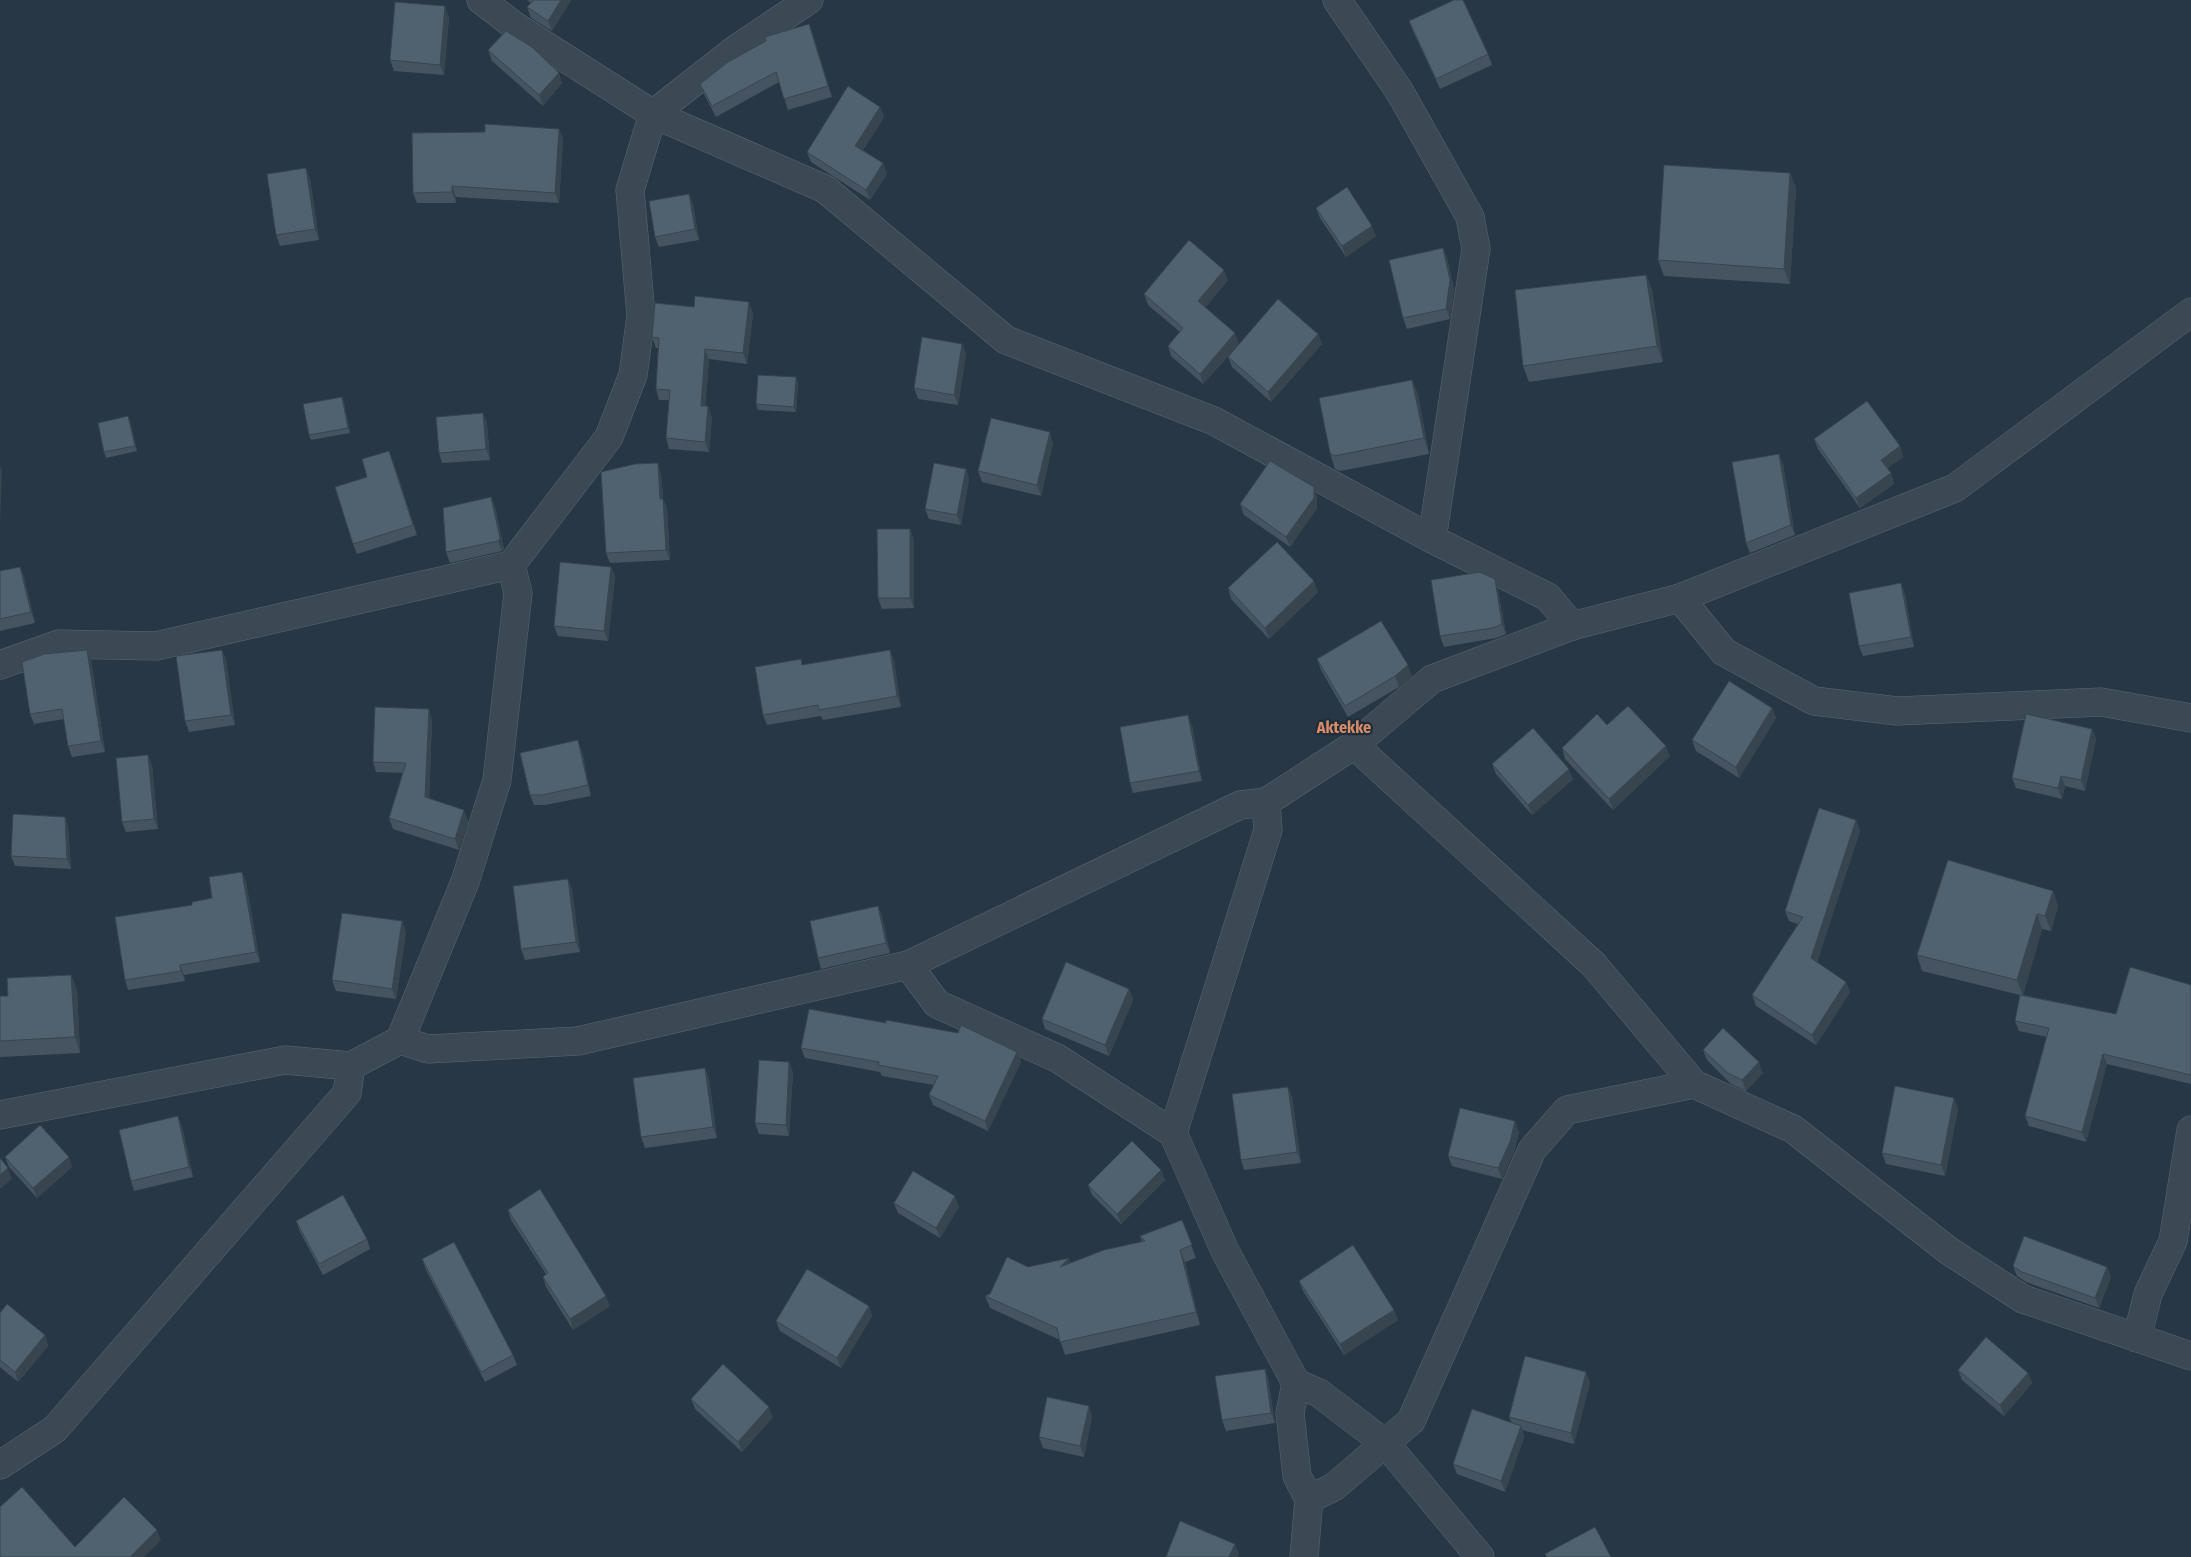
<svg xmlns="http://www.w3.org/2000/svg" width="2191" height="1557" font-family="'Fira Sans Condensed',sans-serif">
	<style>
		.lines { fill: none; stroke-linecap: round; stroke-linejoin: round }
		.minor-casing { stroke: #5a6771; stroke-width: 29 }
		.tertiary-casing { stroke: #5a6771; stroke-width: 29 }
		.minor { stroke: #3c4954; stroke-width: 28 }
		.tertiary { stroke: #3c4954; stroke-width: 28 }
		.wall { fill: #455460 }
		.shaded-wall { fill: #38454e }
		.building { fill: #506270; stroke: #38454e }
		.labels { text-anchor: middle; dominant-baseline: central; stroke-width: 4.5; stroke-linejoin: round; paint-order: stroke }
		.quarter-label { font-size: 16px; font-weight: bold; fill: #d98c69; stroke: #202e3a }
	</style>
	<rect width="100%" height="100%" fill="#273745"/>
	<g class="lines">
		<g class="minor-casing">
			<g id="minor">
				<path d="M481,0L515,26L653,114L825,189L1006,340L1214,421L1432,539L1548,597L1572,626"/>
				<path d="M1337,0L1400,92L1470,217L1476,249L1432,539"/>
				<path d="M1680,598L1724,652L1814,701L1897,711L2101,702L2191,718"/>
				<path d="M0,665L59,644L156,646L511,565L609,437L633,375L641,316L630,190L653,114L736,49L809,0"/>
				<path d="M1354,745L1594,965L1694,1084L1793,1129L1949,1251L2023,1299L2191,1356"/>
				<path d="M400,1040L428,1049L578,1041L908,965L1240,805L1266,802L1354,745L1432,679L1572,626L1680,598L1955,488L2191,312"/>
				<path d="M0,1115L285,1060L351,1066L400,1040L465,882L497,780L518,593L511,565"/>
				<path d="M1173,1133L1268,830L1266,802"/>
				<path d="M2137,1338L2148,1294L2173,1241L2191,1130"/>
				<path d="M1296,1383L1290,1413L1297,1476L1309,1499L1304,1557"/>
				<path d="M0,1465L55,1429L347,1093L351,1066"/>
				<path d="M1309,1499L1334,1487L1411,1421L1532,1150L1567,1110L1694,1084"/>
			</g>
		</g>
		<g class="tertiary-casing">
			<path id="tertiary" d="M908,965L937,1004L1057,1058L1173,1133L1225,1251L1296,1383L1319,1393L1386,1444L1480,1557"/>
		</g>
		<use href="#minor" class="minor"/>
		<use href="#tertiary" class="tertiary"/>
	</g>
	<g class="wall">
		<path d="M527,0H571L552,31L531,18L527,7L531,3Z"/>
		<path d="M449,17L444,75L394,71L390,60Z"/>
		<path d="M1409,21L1488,54L1492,65L1440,89L1413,31Z"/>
		<path d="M809,24L832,97L788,110L779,82L716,117L704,94L700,84Z"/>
		<path d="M488,50L562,83L543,106L492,61Z"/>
		<path d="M880,107L884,117L863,150L883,163L887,174L870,200L811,162L807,152Z"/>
		<path d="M559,129L563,139L559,203L456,197V203H417L413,193Z"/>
		<path d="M306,168L310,179L319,240L280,246L276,235Z"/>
		<path d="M1790,173L1796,188L1790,284L1664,276L1658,260Z"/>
		<path d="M689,194L693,204L699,240L659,247L655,237Z"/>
		<path d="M1316,208L1376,236L1346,257L1320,218Z"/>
		<path d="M1443,248L1447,258L1454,290L1450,319L1407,329L1403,318Z"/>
		<path d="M1646,275L1652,290L1663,362L1529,382L1523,366Z"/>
		<path d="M1228,280L1205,307L1239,344L1203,384L1171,356L1168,346L1180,332L1148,305L1144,294Z"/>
		<path d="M753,313L747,364L709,359L705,406L712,417L709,452L669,449L666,438L669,400H659L656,389L658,348H656L652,337Z"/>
		<path d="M1318,334L1322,344L1271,402L1232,367L1228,357Z"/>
		<path d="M962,344L966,354L958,405L918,399L914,388Z"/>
		<path d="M796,377L798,383L796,412L758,410L756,404Z"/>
		<path d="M1412,380L1418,395L1429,454L1340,471L1335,469L1330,453Z"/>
		<path d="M344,402L350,433L311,440L309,435Z"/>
		<path d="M483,413L487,424L490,460L442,463L439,453Z"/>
		<path d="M130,421L137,451L106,458L104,452Z"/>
		<path d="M1814,439L1900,446L1903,457L1887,468L1891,473L1894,484L1860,508L1818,449Z"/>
		<path d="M1053,443L1041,496L982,482L978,471Z"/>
		<path d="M393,461L417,535L357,554L353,544L367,477Z"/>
		<path d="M1783,464L1795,535L1750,553L1746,543Z"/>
		<path d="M966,469L969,479L961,525L929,519L925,509Z"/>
		<path d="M661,474L663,499L667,509L670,560L610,563L606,553Z"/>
		<path d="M491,497L495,507L504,549L502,551L450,563L446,552Z"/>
		<path d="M1317,498V508L1290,547L1244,515L1240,504Z"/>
		<path d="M910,529L914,540V608L882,609L878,598Z"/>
		<path d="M20,567L24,577L35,623L0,631V571Z"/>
		<path d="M611,567L615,577L608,641L558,636L554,626Z"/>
		<path d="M1228,588L1318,592L1269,639L1231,599Z"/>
		<path d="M1498,590L1506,634L1496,638L1444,647L1440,636Z"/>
		<path d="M1905,594L1914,647L1863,656L1859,646Z"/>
		<path d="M222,650L226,660L235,725L189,732L185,721Z"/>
		<path d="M890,650L894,661L901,707L823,720L821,716L767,725L763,715L803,665Z"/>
		<path d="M1317,659L1412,676L1399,687L1348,717L1321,670Z"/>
		<path d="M91,660L105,752L72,757L68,746L64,719L34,724L30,714Z"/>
		<path d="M1772,708L1776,718L1739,778L1696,751L1692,740Z"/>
		<path d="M432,720L429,799L468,821L459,850L393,829L389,818L403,773L376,772L373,762Z"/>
		<path d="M1192,725L1202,781L1133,793L1130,783Z"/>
		<path d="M1607,725L1670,756L1613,810L1565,759L1562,748Z"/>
		<path d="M2092,729L2096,739L2085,791L2065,786L2062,799L2016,788L2012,778Z"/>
		<path d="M582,751L591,796L545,805H534L530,795Z"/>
		<path d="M1492,764L1573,779L1532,815L1496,774Z"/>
		<path d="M152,765L158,829L126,832L122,822Z"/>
		<path d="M65,817L68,827L71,869L15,866L11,856Z"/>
		<path d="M1856,820L1860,831L1817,962L1846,982L1850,992L1816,1045L1756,1006L1752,995L1798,924L1789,921L1785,911Z"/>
		<path d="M242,872L246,882L260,962L184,975L185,981L128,990L125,980L192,905L212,898Z"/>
		<path d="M568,879L572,890L580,952L525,960L521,949Z"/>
		<path d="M2053,891L2058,906L2051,931L2042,929L2023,995L2116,1014L2191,985V1084L2107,1064L2086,1142L2029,1126L2025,1116L2047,1037L2019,1031L2015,1021L2020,995L1922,971L1917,955Z"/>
		<path d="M878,906L882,917L890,953L821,969L818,958Z"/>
		<path d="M402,921L406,932L396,999L336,991L332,980Z"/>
		<path d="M71,975L77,990L80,1053L0,1057V996H8Z"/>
		<path d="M1129,989L1133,1000L1109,1056L1045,1029L1042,1019Z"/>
		<path d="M801,1048L1017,1052L1021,1062L988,1131L933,1105L929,1095L934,1085L882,1076L880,1072L805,1058Z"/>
		<path d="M1703,1050L1763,1073L1746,1091L1731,1084L1707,1060Z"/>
		<path d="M705,1068L709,1079L717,1138L645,1148L641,1137Z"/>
		<path d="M793,1072L789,1136L759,1134L755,1123Z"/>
		<path d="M1288,1087L1292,1097L1301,1163L1244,1170L1241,1160Z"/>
		<path d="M1954,1098L1958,1109L1945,1176L1886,1164L1882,1153Z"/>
		<path d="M182,1126L193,1177L134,1191L131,1181Z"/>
		<path d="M1519,1132L1514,1152L1502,1179L1452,1166L1448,1156Z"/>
		<path d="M5,1157L72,1167L37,1198L9,1167Z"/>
		<path d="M1161,1170L1165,1180L1121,1224L1092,1195L1088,1185Z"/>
		<path d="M894,1203L959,1207L940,1238L898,1213Z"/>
		<path d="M508,1210L610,1306L573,1330L546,1287L543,1277L546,1274L511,1220Z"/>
		<path d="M1182,1220L1196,1258L1185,1262L1200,1325L1065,1355L1060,1340L990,1308L985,1296L990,1294L1028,1267L1071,1263L1142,1242L1140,1236Z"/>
		<path d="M296,1221L367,1239L370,1249L323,1275L300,1232Z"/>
		<path d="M422,1259L513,1355L517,1365L485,1382L426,1270Z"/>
		<path d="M2013,1266L2107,1267L2111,1277L2099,1308L2026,1282L2017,1276Z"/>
		<path d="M1299,1281L1394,1310L1398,1320L1344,1355L1303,1291Z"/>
		<path d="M869,1306L872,1316L841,1368L780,1331L776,1321Z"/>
		<path d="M0,1313L45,1335L48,1346L18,1382L0,1367Z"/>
		<path d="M1265,1369L1268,1379L1275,1423L1226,1431L1222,1420Z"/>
		<path d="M1958,1370L2028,1373L2032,1383L2004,1416L1962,1380Z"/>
		<path d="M1586,1372L1590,1383L1574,1444L1522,1430L1524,1437L1505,1492L1457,1474L1453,1464L1512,1423L1509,1417Z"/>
		<path d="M691,1399L773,1417L742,1452L695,1409Z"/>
		<path d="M1092,1416L1084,1457L1043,1448L1039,1437Z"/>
	</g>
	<g class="shaded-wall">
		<path d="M561,0H571L552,31L548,21Z"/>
		<path d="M445,6L449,17L444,75L440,65Z"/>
		<path d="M809,24L813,34L832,97L828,86Z"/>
		<path d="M559,73L562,83L543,106L539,95Z"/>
		<path d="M880,107L884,117L859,156L855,146Z"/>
		<path d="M559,129L563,139L559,203L555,193Z"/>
		<path d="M883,163L887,174L870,200L866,190Z"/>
		<path d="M306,168L310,179L319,240L315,229Z"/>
		<path d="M1790,173L1796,188L1790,284L1784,269Z"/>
		<path d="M452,186L456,197V203L452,192Z"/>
		<path d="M689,194L693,204L699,240L695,229Z"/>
		<path d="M1372,226L1376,236L1346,257L1342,246Z"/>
		<path d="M1443,248L1447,258L1454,290L1450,319L1446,309Z"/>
		<path d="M1224,270L1228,280L1202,312L1198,301Z"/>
		<path d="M1646,275L1652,290L1663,362L1657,346Z"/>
		<path d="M749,302L753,313L747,364L743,353Z"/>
		<path d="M1235,333L1239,344L1203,384L1200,374Z"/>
		<path d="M1318,334L1322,344L1271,402L1268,392Z"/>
		<path d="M962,344L966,354L958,405L954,395Z"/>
		<path d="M705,349L709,359L705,416L701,406Z"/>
		<path d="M796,377L798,383L796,412L794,407Z"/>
		<path d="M1412,380L1418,395L1429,454L1424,438Z"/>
		<path d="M342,397L344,402L350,433L348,428Z"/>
		<path d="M708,406L712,417L709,452L705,442Z"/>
		<path d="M483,413L487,424L490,460L486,449Z"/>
		<path d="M128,416L130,421L137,451L135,446Z"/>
		<path d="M1050,432L1053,443L1041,496L1037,485Z"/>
		<path d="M1900,446L1903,457L1885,470L1881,460Z"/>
		<path d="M1779,454L1783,464L1795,535L1791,525Z"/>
		<path d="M658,463L661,474L664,510L660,499Z"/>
		<path d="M0,465L2,471L0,529Z"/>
		<path d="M966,469L969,479L961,525L957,515Z"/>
		<path d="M1891,473L1894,484L1860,508L1856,498Z"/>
		<path d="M1314,487L1317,498V508L1290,547L1286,537Z"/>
		<path d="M491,497L495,507L504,549L502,551L498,541Z"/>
		<path d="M663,499L667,509L670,560L666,550Z"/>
		<path d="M910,529L914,540V608L910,598Z"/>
		<path d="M20,567L24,577L35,623L31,612Z"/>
		<path d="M611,567L615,577L608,641L604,631Z"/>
		<path d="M1495,579L1498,590L1506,634L1502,624Z"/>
		<path d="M1314,581L1318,592L1269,639L1265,628Z"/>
		<path d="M1901,583L1905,594L1914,647L1911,637Z"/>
		<path d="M87,650L91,660L105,752L101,741Z"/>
		<path d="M222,650L226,660L235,725L231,715Z"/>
		<path d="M890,650L894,661L901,707L897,696Z"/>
		<path d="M1408,665L1412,676L1399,687L1395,676Z"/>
		<path d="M1772,708L1776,718L1739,778L1736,767Z"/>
		<path d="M429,709L432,720L429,808L425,797Z"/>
		<path d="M1188,715L1192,725L1202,781L1199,771Z"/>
		<path d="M2092,729L2096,739L2085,791L2081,780Z"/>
		<path d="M578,740L582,751L591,796L588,785Z"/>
		<path d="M1666,746L1670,756L1613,810L1609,799Z"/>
		<path d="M148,755L152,765L158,829L154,819Z"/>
		<path d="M1569,769L1573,779L1532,815L1528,805Z"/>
		<path d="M2061,776L2065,786L2062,799L2058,788Z"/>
		<path d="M464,810L468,821L459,850L455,839Z"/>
		<path d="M65,817L68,827L71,869L67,859Z"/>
		<path d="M1856,820L1860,831L1815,969L1811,958Z"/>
		<path d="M242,872L246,882L260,962L256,952Z"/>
		<path d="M568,879L572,890L580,952L576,942Z"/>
		<path d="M2053,891L2058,906L2051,931L2045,916Z"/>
		<path d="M878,906L882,917L890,953L886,943Z"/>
		<path d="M2037,914L2042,929L2023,996L2017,980Z"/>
		<path d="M402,921L406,932L396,999L392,989Z"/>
		<path d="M180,965L184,975L185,981L181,971Z"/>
		<path d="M71,975L77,990L80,1053L75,1037Z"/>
		<path d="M1846,982L1850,992L1816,1045L1812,1035Z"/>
		<path d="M1129,989L1133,1000L1109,1056L1105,1045Z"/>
		<path d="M1017,1052L1021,1062L988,1131L985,1121Z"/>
		<path d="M2103,1054L2107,1064L2086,1142L2082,1132Z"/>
		<path d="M789,1062L793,1072L789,1136L786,1125Z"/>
		<path d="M1759,1062L1763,1073L1746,1091L1742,1080Z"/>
		<path d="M705,1068L709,1079L717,1138L713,1127Z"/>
		<path d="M1288,1087L1292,1097L1301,1163L1297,1152Z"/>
		<path d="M1954,1098L1958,1109L1945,1176L1941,1165Z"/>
		<path d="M178,1116L182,1126L193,1177L189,1167Z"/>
		<path d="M1515,1121L1519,1132L1514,1152L1502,1179L1498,1168Z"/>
		<path d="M69,1157L72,1167L37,1198L33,1188Z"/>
		<path d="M8,1168L12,1179L0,1189V1175Z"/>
		<path d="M1161,1170L1165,1180L1121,1224L1117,1214Z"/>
		<path d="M955,1196L959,1207L940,1238L936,1228Z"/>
		<path d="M1180,1250L1185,1262L1200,1325L1196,1312Z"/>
		<path d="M1069,1258L1074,1270L1060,1267Z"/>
		<path d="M2107,1267L2111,1277L2099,1308L2095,1298Z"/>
		<path d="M606,1296L610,1306L573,1330L570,1319Z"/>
		<path d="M869,1306L872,1316L841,1368L837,1358Z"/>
		<path d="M1394,1310L1398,1320L1344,1355L1340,1344Z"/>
		<path d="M45,1335L48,1346L18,1382L15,1372Z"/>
		<path d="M1265,1369L1268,1379L1275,1423L1271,1413Z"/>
		<path d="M1586,1372L1590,1383L1574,1444L1571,1433Z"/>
		<path d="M2028,1373L2032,1383L2004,1416L2000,1405Z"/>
		<path d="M1089,1406L1092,1416L1084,1457L1080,1446Z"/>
		<path d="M769,1407L773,1417L742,1452L738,1442Z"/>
		<path d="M1521,1426L1524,1437L1505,1492L1501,1481Z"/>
		<path d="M157,1530L161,1540L144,1557H130Z"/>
		<path d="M1235,1544L1239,1554L1237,1557H1229Z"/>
	</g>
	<g class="building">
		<path d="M534,0H561L548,21L527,7Z"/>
		<path d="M1454,0H1463L1488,54L1436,79L1409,21Z"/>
		<path d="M395,2L445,6L440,65L390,60Z"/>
		<path d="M809,24L828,86L784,99L776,72L712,106L700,84L728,62L766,41L765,37Z"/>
		<path d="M506,31L532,47L559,73L539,95L488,50Z"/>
		<path d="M848,86L880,107L855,146L883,163L866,190L807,152Z"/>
		<path d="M485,124L559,129L555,193L452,186V192L413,193L412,133L485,132Z"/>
		<path d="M1664,165L1790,173L1784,269L1658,260Z"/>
		<path d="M306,168L315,229L276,235L267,174Z"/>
		<path d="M1347,187L1372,226L1342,246L1316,208Z"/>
		<path d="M689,194L695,229L655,237L649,201Z"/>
		<path d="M1189,240L1224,270L1198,301L1235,333L1200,374L1168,346L1183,328L1144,294Z"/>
		<path d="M1443,248L1450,280L1446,309L1403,318L1389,260Z"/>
		<path d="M1646,275L1657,346L1523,366L1515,290Z"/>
		<path d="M695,296L749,302L743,353L705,349L701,406H708L705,442L666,438L670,390L656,389L659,338L652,337L655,303L694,307Z"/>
		<path d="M1278,299L1318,334L1268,392L1228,357Z"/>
		<path d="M922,337L962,344L954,395L914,388Z"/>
		<path d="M758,375L796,377L794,407L756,404Z"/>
		<path d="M1412,380L1424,438L1334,456L1330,453L1319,398Z"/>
		<path d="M342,397L348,428L309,435L303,404Z"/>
		<path d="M1867,401L1900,446L1881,460L1891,473L1856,498L1814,439Z"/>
		<path d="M483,413L486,449L439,453L436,417Z"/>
		<path d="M128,416L135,446L104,452L98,423Z"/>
		<path d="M991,418L1050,432L1037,485L978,471Z"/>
		<path d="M389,451L413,525L353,544L335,487L367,477L362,459Z"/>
		<path d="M1779,454L1791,525L1746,543L1732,462Z"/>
		<path d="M1270,461L1314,487V498L1286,537L1240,504Z"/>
		<path d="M658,463L660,499H663L666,550L606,553L601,472L635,464Z"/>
		<path d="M934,463L966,469L957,515L925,509Z"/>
		<path d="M491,497L500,538L498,541L446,552L443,508Z"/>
		<path d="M877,529H910V598H878Z"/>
		<path d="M1277,542L1314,581L1265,628L1228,588Z"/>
		<path d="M560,562L611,567L604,631L554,626Z"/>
		<path d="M20,567L31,612L0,619V571Z"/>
		<path d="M1480,572L1495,579L1502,624L1492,628L1440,636L1431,580Z"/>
		<path d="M1901,583L1911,637L1859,646L1849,593Z"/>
		<path d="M1381,621L1408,665L1395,676L1345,706L1317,659Z"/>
		<path d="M87,650L101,741L68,746L62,709L30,714L22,662L44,654Z"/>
		<path d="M222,650L231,715L185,721L176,656Z"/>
		<path d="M890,650L897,696L819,710L818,705L763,715L755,667L801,659L802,665Z"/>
		<path d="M1729,681L1772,708L1736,767L1692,740Z"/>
		<path d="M1628,706L1666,746L1609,799L1562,748L1597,714L1607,725Z"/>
		<path d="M375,707L429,709L425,797L464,810L455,839L389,818L406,763L373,762Z"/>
		<path d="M2026,714L2092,729L2081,780L2061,776L2058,788L2012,778Z"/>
		<path d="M1188,715L1199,771L1130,783L1120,727Z"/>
		<path d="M1533,728L1569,769L1528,805L1492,764Z"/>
		<path d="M578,740L588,785L542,795H530L520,753Z"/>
		<path d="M148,755L154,819L122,822L116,758Z"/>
		<path d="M1819,808L1856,820L1811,958L1846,982L1812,1035L1752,995L1803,917L1785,911Z"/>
		<path d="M13,814L65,817L67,859L11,856Z"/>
		<path d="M1948,860L2053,891L2045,916L2037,914L2017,980L1917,955Z"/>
		<path d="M242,872L256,952L180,965L181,971L125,980L115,917L192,905V902L212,898L209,877Z"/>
		<path d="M568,879L576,942L521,949L513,886Z"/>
		<path d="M878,906L886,943L818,958L810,921Z"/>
		<path d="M342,913L402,921L392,989L332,980Z"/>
		<path d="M1066,962L1129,989L1105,1045L1042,1019Z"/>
		<path d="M2130,967L2191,985V1075L2103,1054L2082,1132L2025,1116L2049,1028L2015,1021L2020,995L2116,1014Z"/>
		<path d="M71,975L75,1037L0,1041V996H8L7,978Z"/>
		<path d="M809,1009L886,1023V1020L958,1033L961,1025L1017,1052L985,1121L929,1095L938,1076L878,1065L879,1062L801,1048Z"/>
		<path d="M1723,1028L1759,1062L1742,1080L1728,1073L1703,1050Z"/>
		<path d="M759,1060L789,1062L786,1125L755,1123Z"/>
		<path d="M705,1068L713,1127L641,1137L633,1078Z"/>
		<path d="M1895,1086L1954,1098L1941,1165L1882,1153Z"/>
		<path d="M1288,1087L1297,1152L1241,1160L1232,1094Z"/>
		<path d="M1460,1108L1515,1121L1510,1142L1498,1168L1448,1156Z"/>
		<path d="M178,1116L189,1167L131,1181L119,1130Z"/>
		<path d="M40,1125L69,1157L33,1188L5,1157Z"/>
		<path d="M1132,1141L1161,1170L1117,1214L1088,1185Z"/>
		<path d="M0,1158L8,1168L0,1175Z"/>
		<path d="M913,1171L955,1196L936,1228L894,1203Z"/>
		<path d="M540,1189L606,1296L570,1319L543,1277L548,1273L508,1210Z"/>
		<path d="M343,1195L367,1239L319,1264L296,1221Z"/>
		<path d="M1182,1220L1192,1245L1180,1250L1196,1312L1060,1342L1057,1328L985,1296L990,1294L1007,1257L1028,1267L1069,1258L1060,1267L1104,1250L1145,1241L1140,1236Z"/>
		<path d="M2024,1236L2107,1267L2095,1298L2022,1272L2013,1266Z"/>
		<path d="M454,1242L513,1355L481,1372L422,1259Z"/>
		<path d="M1353,1245L1394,1310L1340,1344L1299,1281Z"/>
		<path d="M807,1269L869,1306L837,1358L776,1321Z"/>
		<path d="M7,1304L45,1335L15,1372L0,1360V1313Z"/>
		<path d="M1986,1337L2028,1373L2000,1405L1958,1370Z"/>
		<path d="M1525,1356L1586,1372L1571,1433L1509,1417Z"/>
		<path d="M723,1364L769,1407L738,1442L691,1399Z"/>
		<path d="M1265,1369L1271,1413L1222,1420L1215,1376Z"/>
		<path d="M1047,1397L1089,1406L1080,1446L1039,1437Z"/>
		<path d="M1472,1409L1521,1426L1501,1481L1453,1464Z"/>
		<path d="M22,1487L75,1547L124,1497L157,1530L130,1557H0V1507Z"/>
		<path d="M1180,1521L1235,1544L1229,1557H1166Z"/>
		<path d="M1595,1527L1611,1557H1547L1545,1554Z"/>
	</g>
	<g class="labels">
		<g class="quarter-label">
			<text x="1344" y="727">Aktekke</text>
		</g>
	</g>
</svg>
